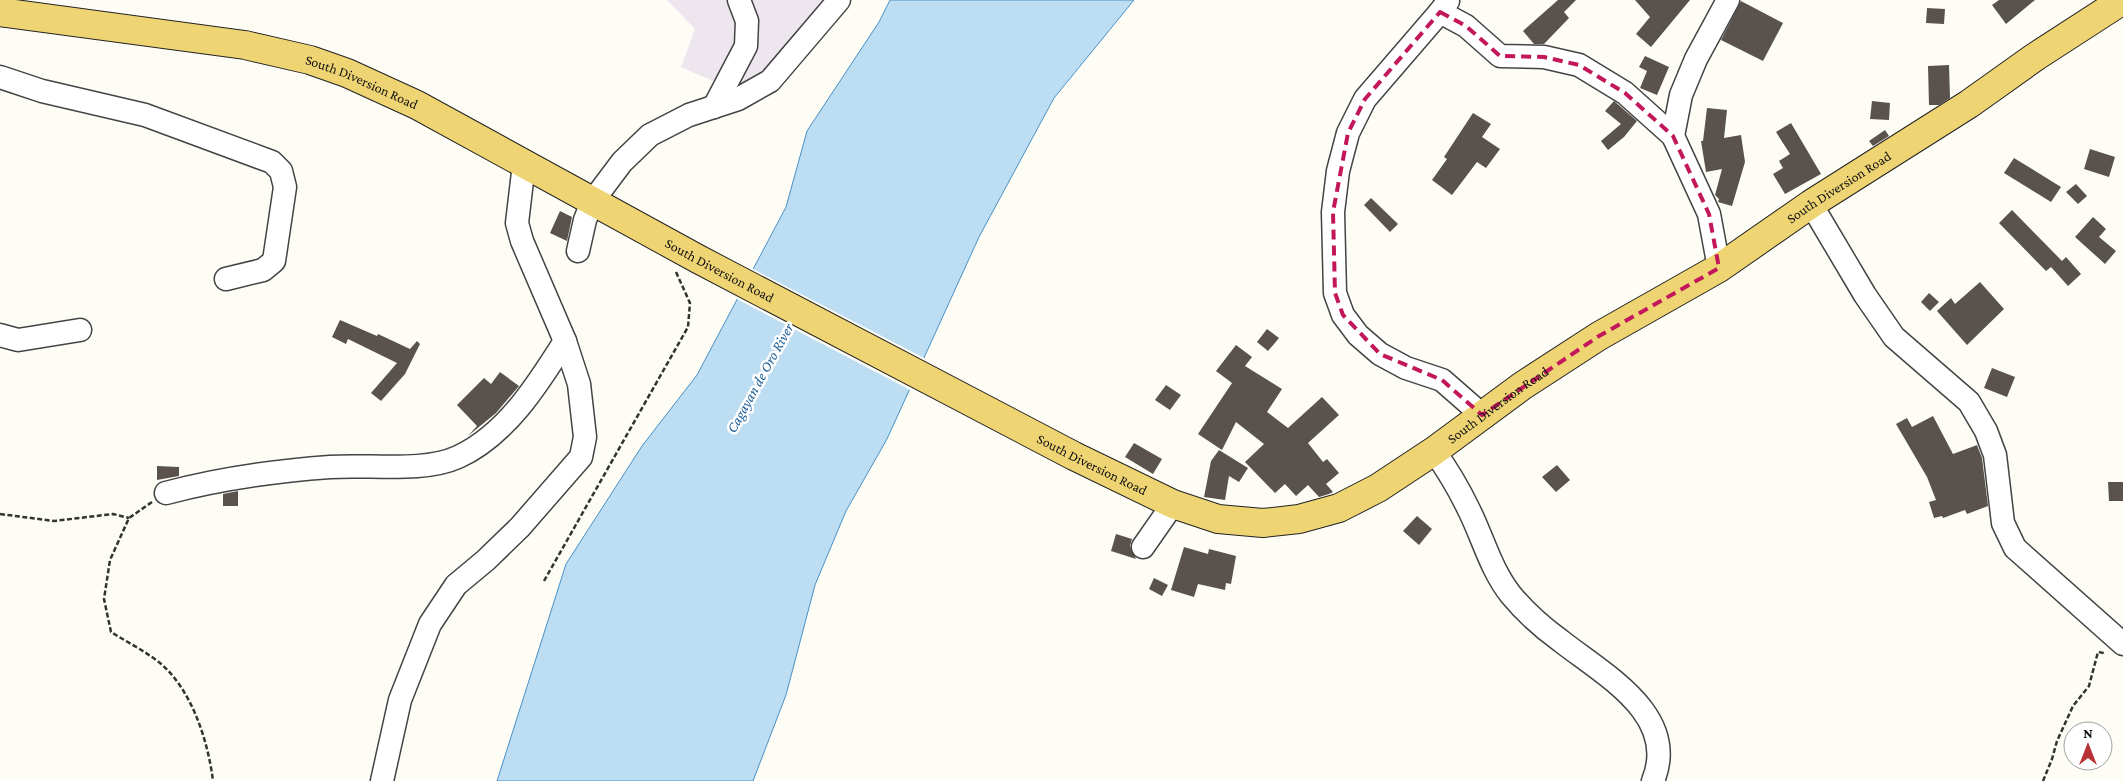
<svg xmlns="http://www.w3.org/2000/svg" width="2123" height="781" font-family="'Crimson Pro',serif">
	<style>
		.industrial { fill: #ede6ee }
		.water { fill: #bdddf2; stroke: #4890c5 }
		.pier { fill: #fefdf5 }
		.building { fill: #59524d }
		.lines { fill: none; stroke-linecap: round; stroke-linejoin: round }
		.minor-casing { stroke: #444; stroke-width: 25 }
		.major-casing { stroke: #222; stroke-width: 30 }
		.path { stroke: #333; stroke-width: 2.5; stroke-dasharray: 5 2.5; stroke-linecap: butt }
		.minor { stroke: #fff; stroke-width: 22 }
		.major { stroke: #efd474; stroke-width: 28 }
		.marked { fill: none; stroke: #c2185b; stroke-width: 4; stroke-dasharray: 10 6; stroke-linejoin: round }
		.labels { text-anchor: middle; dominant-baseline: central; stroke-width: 5; stroke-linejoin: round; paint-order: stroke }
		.street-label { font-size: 14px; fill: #111; stroke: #fff }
		.water-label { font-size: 15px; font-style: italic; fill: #21629b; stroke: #fff }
	</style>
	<rect width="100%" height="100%" fill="#fefdf5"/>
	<path class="industrial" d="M667,0H832L747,96L681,67L695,29Z"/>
	<path class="water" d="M890,0H1134L1054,98L979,237L887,439L846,511L815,585L786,695L753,781H497L566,564L642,446L697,375L786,207L807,131L879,22Z"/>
	<path class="pier" d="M751,268L926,359L912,391L735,298Z"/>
	<g class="building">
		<path d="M1558,0H1576L1564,12L1569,18L1544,44H1534L1523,31Z"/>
		<path d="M1635,0H1690L1651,47L1636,34L1650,17Z"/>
		<path d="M1999,0H2035L2006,24L1992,5Z"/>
		<path d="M1741,1L1783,23L1763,61L1721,40Z"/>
		<path d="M1927,8L1945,9L1944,24L1926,23Z"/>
		<path d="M1645,56L1669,67L1657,95L1640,88L1647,71L1639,67Z"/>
		<path d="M1949,65L1950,98L1939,105H1929L1928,66Z"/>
		<path d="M1614,101L1637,121L1624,137L1608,150L1601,141L1621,124L1605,111Z"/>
		<path d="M1872,101L1890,103L1889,120L1870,119Z"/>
		<path d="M1707,108L1727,110L1724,138L1741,135L1745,162L1732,206L1718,202L1719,199L1715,195L1722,169L1706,172L1701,141H1703Z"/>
		<path d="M1473,113L1491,124L1482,137L1500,149L1486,168L1477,162L1452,195L1432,180L1447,159L1444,157Z"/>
		<path d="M1791,123L1821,174L1785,194L1773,174L1783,168L1779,161L1790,154L1776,132Z"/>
		<path d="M1885,130L1889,136L1873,146L1869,141Z"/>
		<path d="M2090,149L2115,157L2109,177L2084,169Z"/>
		<path d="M2014,158L2061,187L2051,202L2004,173Z"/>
		<path d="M2076,184L2087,196L2078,204L2066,192Z"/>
		<path d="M1371,198L1398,224L1390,232L1364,205Z"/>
		<path d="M2012,210L2062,261L2066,257L2081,274L2068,286L2051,267L2046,271L1999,223Z"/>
		<path d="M560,211L572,217L567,241L550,233Z"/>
		<path d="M2093,217L2106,229L2099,237L2116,251L2105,264L2075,237Z"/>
		<path d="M1980,282L2004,309L1967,345L1937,311L1951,298L1955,304Z"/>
		<path d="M1929,293L1939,302L1930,311L1921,302Z"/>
		<path d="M340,320L377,336L378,334L410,349L417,341L420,344L405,374L381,401L371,393L397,363L348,339L346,344L332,337Z"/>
		<path d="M1267,329L1279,338L1268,351L1257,342Z"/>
		<path d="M1236,345L1252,357L1245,366L1282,389L1267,412L1288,428L1322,397L1339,415L1308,443L1323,462L1327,459L1339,473L1326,484L1333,492L1329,494L1319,497L1308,485L1296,496L1285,484L1275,493L1245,462L1264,444L1236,422L1222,450L1198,434L1232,383L1216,371Z"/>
		<path d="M1992,368L2015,377L2007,397L1984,388Z"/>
		<path d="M500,372L519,386L496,413L468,436L477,426L457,405L484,378L491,384Z"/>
		<path d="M1166,385L1181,395L1170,410L1155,400Z"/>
		<path d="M1933,416L1953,454L1977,445L1982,458L1988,506L1967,514L1965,510L1943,518L1942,516L1934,518L1929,502L1936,500L1927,477L1896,424L1907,418L1912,427Z"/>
		<path d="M1134,443L1162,459L1153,474L1125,457Z"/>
		<path d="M1219,450L1248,468L1239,482L1229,476L1225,500L1204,497L1211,461Z"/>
		<path d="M1557,465L1570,480L1556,492L1542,477Z"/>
		<path d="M157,466L179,467V476L157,480Z"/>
		<path d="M2108,482H2123V501H2109Z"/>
		<path d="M238,491V506H223V494Z"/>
		<path d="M1417,516L1432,529L1419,545L1403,531Z"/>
		<path d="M1116,534L1132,539L1130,546L1136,559L1111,551Z"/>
		<path d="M1184,547L1208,554L1209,549L1236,556L1231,584L1226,583L1225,590L1198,584L1194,597L1171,590Z"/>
		<path d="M1154,578L1168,585L1162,596L1149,589Z"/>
	</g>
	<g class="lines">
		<g class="minor-casing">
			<g id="minor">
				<path d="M1448,1L1440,12L1466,26L1500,56L1544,57L1579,65L1625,93L1673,136L1709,214L1719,268"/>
				<path d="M1440,12L1365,99L1348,133L1338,171L1333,212L1335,293L1343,315L1358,335L1380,354L1406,368L1442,380L1482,415"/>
				<path d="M0,77L42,91L145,115L272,162L281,171L285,187L274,261L263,270L226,279"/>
				<path d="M714,107L746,46L747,21L739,0"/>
				<path d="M1673,136L1681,95L1696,59L1728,0"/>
				<path d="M1811,204L1865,295L1894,337L1969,402L1986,431L1995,455L2003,523L2015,548L2123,644"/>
				<path d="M578,251L585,220L592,202L622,162L650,135L689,115L738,99L770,81L839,0"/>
				<path d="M0,335L18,340L80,330"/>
				<path d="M1434,451C1447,469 1459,489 1469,510C1483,538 1491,570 1511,595C1525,612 1543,628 1561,641C1604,675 1680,715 1653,781"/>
				<path d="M166,493C219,479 275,471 330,467C369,464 423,473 458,457C506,435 538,384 565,341"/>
				<path d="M1143,547L1173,504"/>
				<path d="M382,781L400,700L430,624L456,585L486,560L520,527L581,457L585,437L579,384L565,341L522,241L517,223L524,164"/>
			</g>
		</g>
		<g class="major-casing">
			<g id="major">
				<path id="s1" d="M0,12L245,45L310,60L347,73L417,105L698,259L1074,456L1173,504L1218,519L1263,523L1299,519L1339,508L1378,488L1434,451L1522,386L1599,336L1719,268L1811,204L1969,104L2035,57L2123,0"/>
			</g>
		</g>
		<g class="path">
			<path d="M152,502L129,518L110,560L104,599L111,632C127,642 145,651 160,663C192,690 208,741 213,781"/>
			<path d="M0,514L54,521L113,514L129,518"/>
			<path d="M544,581L688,327L690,303L676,272"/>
			<path d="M2043,781L2052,759L2057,741L2073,706L2089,686L2098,652L2104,653"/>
		</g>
		<use href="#minor" class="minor"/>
		<use href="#major" class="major"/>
	</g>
	<path class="marked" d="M1440,12L1466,26L1500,56L1544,57L1579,65L1625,93L1673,136L1709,214L1719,268L1599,336L1482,415L1442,380L1380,354L1343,315L1335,293L1333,212L1348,133L1365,99Z"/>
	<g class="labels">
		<g class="street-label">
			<text stroke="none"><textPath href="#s1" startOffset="370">South Diversion Road</textPath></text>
			<text stroke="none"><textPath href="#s1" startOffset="2050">South Diversion Road</textPath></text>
			<text stroke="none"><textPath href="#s1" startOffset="775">South Diversion Road</textPath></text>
			<text stroke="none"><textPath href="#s1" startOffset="1645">South Diversion Road</textPath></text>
			<text stroke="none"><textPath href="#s1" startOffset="1195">South Diversion Road</textPath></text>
		</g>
		<g class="water-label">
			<text transform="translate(760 378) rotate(-61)">Cagayan de Oro River</text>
		</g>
	</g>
	<g transform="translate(2088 746)"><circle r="24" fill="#ffffff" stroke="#a0a0a0"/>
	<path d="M0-4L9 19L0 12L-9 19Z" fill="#b83134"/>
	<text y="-8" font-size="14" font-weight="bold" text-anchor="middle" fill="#111111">N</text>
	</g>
</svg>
